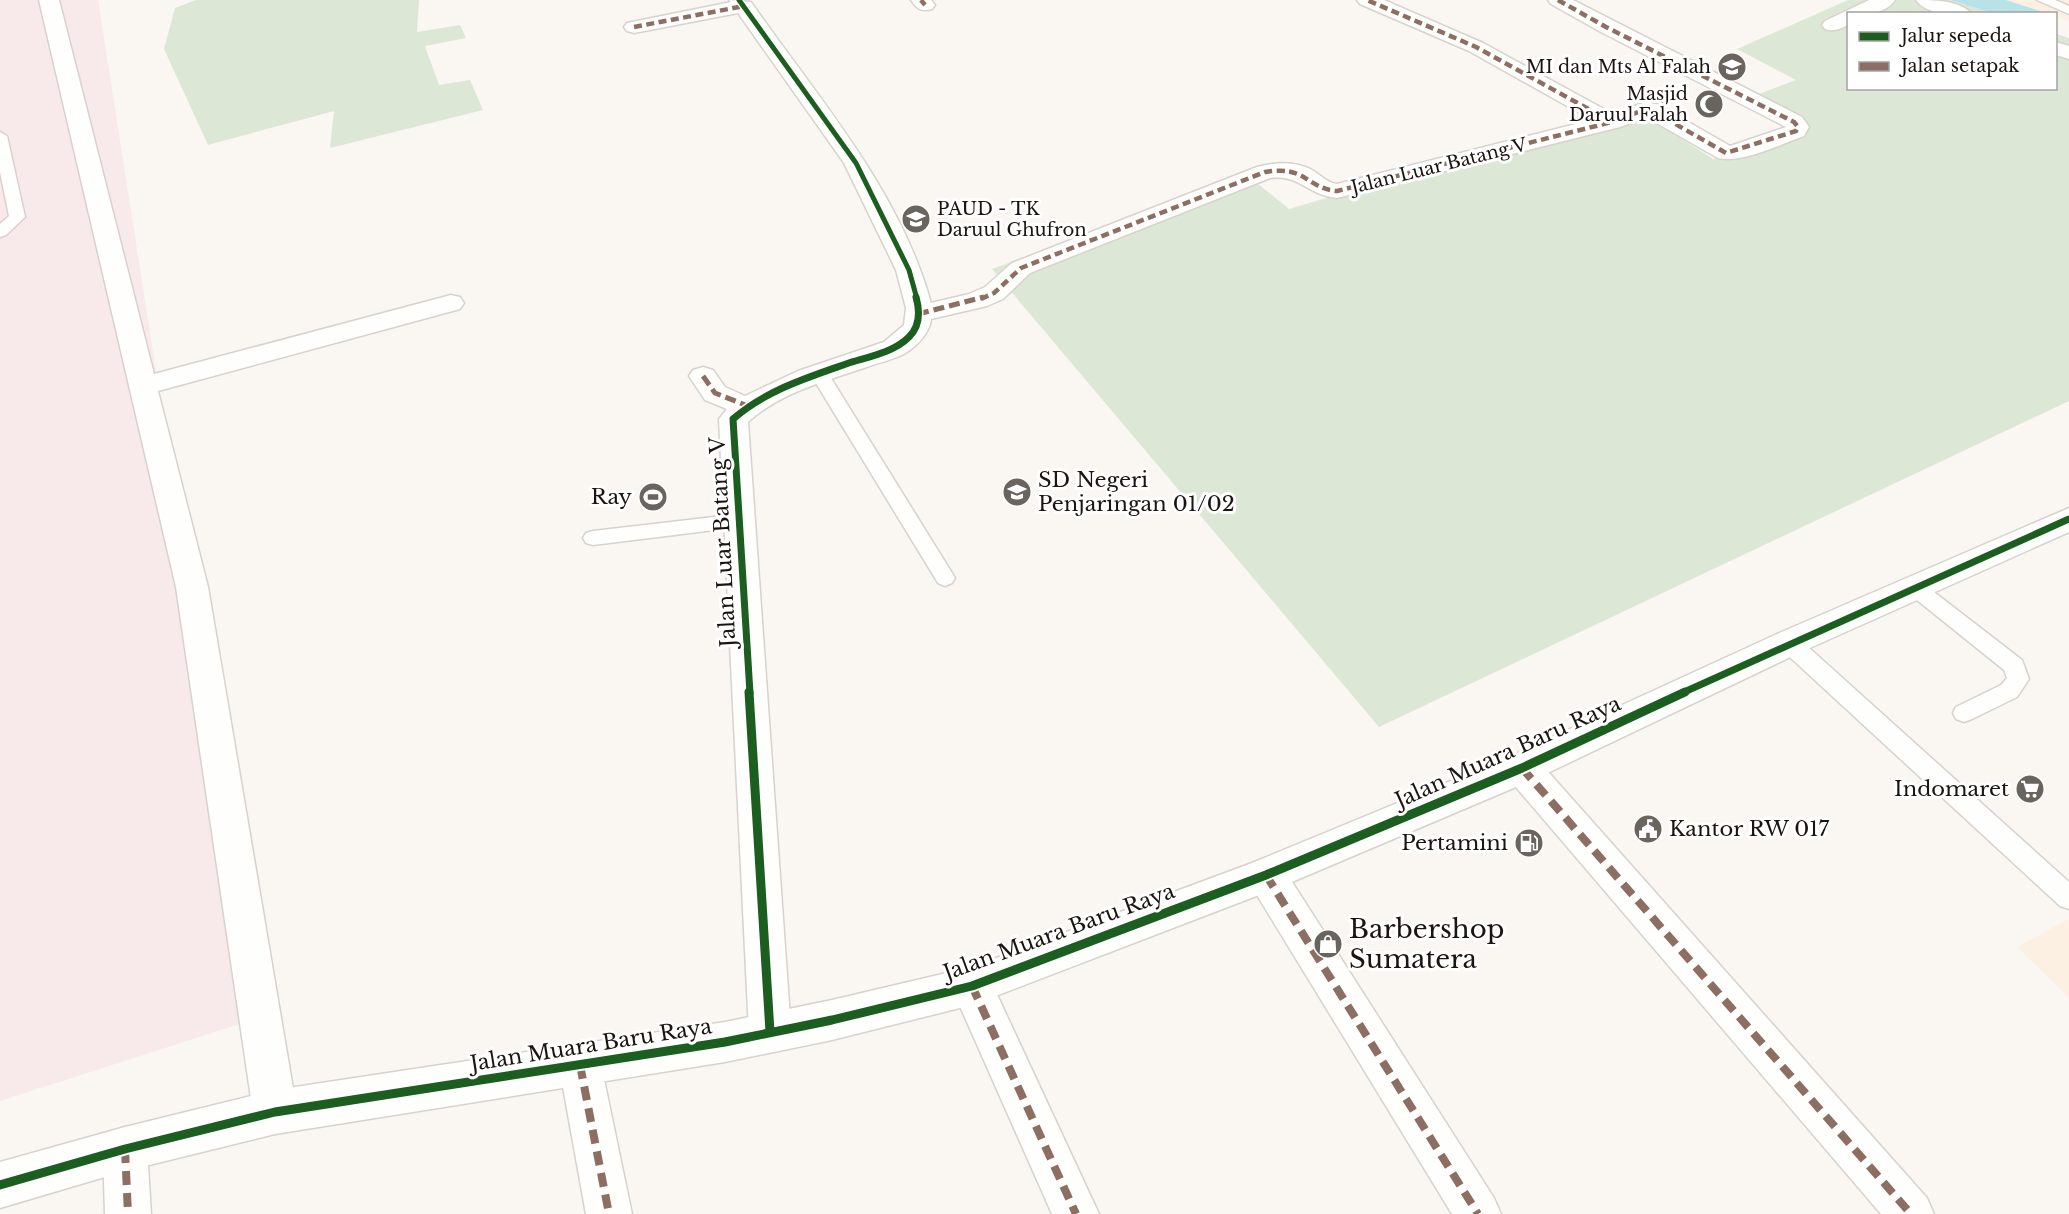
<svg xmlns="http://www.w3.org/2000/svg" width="2069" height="1214" font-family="'Libre Baskerville',serif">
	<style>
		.built { fill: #fcf0e3 }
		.industrial { fill: #f8eaeb }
		.green { fill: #dce8d5 }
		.water { fill: #b6e2e8 }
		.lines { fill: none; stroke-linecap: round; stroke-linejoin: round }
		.service-casing { stroke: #d7d2cc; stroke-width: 3 }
		.minor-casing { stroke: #d7d2cc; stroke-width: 3 }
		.tertiary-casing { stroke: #d7d2cc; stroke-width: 3 }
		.service { fill: #fefefd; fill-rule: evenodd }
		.minor { fill: #fefefd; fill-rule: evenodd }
		.tertiary { fill: #fefefd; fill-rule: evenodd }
		.quiet-far2 { stroke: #8d6e63; stroke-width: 4.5; stroke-dasharray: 8 4.5; stroke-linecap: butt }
		.quiet-far1 { stroke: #8d6e63; stroke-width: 5; stroke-dasharray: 11 5; stroke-linecap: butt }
		.quiet { stroke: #8d6e63; stroke-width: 8; stroke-dasharray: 14 8; stroke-linecap: butt }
		.cycleway-far2-casing { stroke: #fff; stroke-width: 8 }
		.cycleway-far1-casing { stroke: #fff; stroke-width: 10 }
		.cycleway-casing { stroke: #fff; stroke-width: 13 }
		.cycleway-far2 { stroke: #1b5e20; stroke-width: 5 }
		.cycleway-far1 { stroke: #1b5e20; stroke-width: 7 }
		.cycleway { stroke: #1b5e20; stroke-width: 9 }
		.labels { text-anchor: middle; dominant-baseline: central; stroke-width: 6; stroke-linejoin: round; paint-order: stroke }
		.far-poi-label { font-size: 18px; fill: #1b150f; stroke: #fff; text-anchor: end }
		.far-street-label { font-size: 18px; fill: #1b150f; stroke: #fff }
		.poi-label { font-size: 21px; fill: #1b150f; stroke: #fff; text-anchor: end }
		.street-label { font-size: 21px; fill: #1b150f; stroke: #fff }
		.near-poi-label { font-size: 26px; fill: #1b150f; stroke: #fff; text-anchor: start }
	</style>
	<rect width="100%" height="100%" fill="#faf6f2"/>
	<g class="built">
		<path d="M2006,0H2069V21L2056,17V14L2046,13Z"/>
		<path d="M2069,919V998L2017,947Z"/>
	</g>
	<path class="industrial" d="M0,0H98L226,819L249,1021L0,1101Z"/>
	<g class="green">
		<path d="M196,0H419L417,32L460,25L466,38L425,46L439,85L470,80L483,110L330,148L334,111L208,145L164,49L175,8Z"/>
		<path d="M1848,0H1950L1992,13L1848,14V88H2056V34L2069,38V401L1379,727L992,269L1247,175L1289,209L1633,108L1713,159L1797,130L1746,99L1796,80L1737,49Z"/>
	</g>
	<path class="water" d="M1950,0H2006L2046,13H1992Z"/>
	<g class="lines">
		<g class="service-casing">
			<g id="service">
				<path d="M2037,0H2055L2069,6V14Z"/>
				<path d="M0,132L7,136L25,217L6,235L0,237V224L9,216L0,172Z"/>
				<path d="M820,369L826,371L829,375L952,573L955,578L952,583L945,586L938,583L811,375L814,371Z"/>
				<path d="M740,514L747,516L750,521L747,526L593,545L586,543L583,538L586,533L593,531Z"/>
				<path d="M1914,579L1921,582L2022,660L2029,679L2017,697L1972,719L1964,722L1956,719L1953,713L1956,707L2001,685L2007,678L2004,670L1907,592L1904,587L1907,582Z"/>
				<path d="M1789,635L1797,637L2069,882V909L2060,906L1781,649L1778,643L1781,637Z"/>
			</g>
		</g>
		<g class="minor-casing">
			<g id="minor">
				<path d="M39,0H59L154,374L451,295L460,297L464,303L460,309L158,391L208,587L297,1112L291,1127L275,1134L259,1127L253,1112L176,587Z"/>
				<path d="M729,0L751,2C817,97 899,188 931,303L969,294L985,287L1012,263L1257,167C1276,162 1295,161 1312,170C1321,175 1327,183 1337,184L1592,120L1469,51L1360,4L1357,0H1384L1483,43L1613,114L1646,102L1659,105L1730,146L1786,127L1599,31L1551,4L1548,0H1573L1802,117L1809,127L1804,136C1781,144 1742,164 1718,158L1646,117L1620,127L1337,198C1307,195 1300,174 1270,178L1030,273L1003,299L987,306L931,319C930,333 916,347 904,354C892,360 877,363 864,368C825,381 780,393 748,422L791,1032L785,1046L770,1052L755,1046L749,1032L719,419L727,409L705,400L689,376L693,370L703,367L713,370L725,387L745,396L798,371L884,342L904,325L906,308L896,270L844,163L738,13L634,33L627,31L624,27L627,23L731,2Z"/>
				<path d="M911,0H931L935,5L932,9C921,12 917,9 911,0Z"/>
				<path d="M1869,0H1895C1885,15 1865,14 1848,14V25C1840,29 1834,32 1825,29L1822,25L1825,21Z"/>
				<path d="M1916,0C1933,0 1960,0 1972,14C1955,14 1927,16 1916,0Z"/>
				<path d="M2056,42L2069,46V59L2056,55Z"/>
				<path d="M1522,753L1535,757L1927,1198L1934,1214H1881L1509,779L1504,768L1509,757Z"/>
				<path d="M1266,858L1280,863L1494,1198L1501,1214H1452L1252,887L1247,875L1252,863Z"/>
				<path d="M972,967L987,973L1099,1214H1052L951,986L957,973Z"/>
				<path d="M580,1044L595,1050L601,1065L632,1214H586L559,1065L565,1050Z"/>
				<path d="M125,1127L141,1133L147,1149L151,1214H105L103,1149L109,1133Z"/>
			</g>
		</g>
		<g class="tertiary-casing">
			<path id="tertiary" d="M2069,508V532L1801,652L1535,779L1280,887L972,1005L832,1040L725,1062L275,1134L125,1171L0,1208V1162L125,1127L275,1090L725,1022L832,1000L972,967L1252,863L1509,757L1777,634Z"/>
		</g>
		<use href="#service" class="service"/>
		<use href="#minor" class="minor"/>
		<use href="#tertiary" class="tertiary"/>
		<g class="quiet-far2">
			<path d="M921,0L925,5"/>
			<path d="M1558,0L1606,27L1794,122L1798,127L1796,131L1726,153L1651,110L1646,109L1612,122"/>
			<path d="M634,27L744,6"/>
			<path d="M981,299L994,293L1021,268L1265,172C1307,165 1305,188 1337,191L1612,122L1476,47L1367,0"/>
		</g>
		<g class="quiet-far1">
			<path d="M918,314L984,297"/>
			<path d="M703,376L715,393L748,406"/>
		</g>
		<g class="quiet">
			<path d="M1522,768L1911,1214"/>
			<path d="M1266,875L1478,1214"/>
			<path d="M972,986L1076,1214"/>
			<path d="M580,1065L609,1214"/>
			<path d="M125,1149L128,1214"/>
		</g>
		<g class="cycleway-far2-casing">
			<path id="cycleway-far2" d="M739,0L856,163L909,270L917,299"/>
		</g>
		<g class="cycleway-far1-casing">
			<g id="cycleway-far1">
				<path d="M750,693L733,419C765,391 806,378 846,364C867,357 893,353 909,337C920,326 920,311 916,297"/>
				<path d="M1682,693L2069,519"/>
			</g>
		</g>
		<g class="cycleway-casing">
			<g id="cycleway">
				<path d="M749,692L770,1032"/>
				<path d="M0,1185L125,1149L275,1112L725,1042L832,1020L972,986L1266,875L1522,768L1685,692"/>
			</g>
		</g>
		<use href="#cycleway-far2" class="cycleway-far2"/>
		<use href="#cycleway-far1" class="cycleway-far1"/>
		<use href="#cycleway" class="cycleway"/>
	</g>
	<defs>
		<g id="school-disc" transform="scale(1.5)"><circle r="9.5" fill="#69645e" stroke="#fff"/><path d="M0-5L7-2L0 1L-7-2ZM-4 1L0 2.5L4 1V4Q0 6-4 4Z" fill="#fff"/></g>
		<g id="mosque-disc" transform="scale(1.5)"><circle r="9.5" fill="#69645e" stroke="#fff"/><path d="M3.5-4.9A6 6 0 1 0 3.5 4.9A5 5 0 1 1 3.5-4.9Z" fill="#fff"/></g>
		<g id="stadium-disc" transform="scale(1.5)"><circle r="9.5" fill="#69645e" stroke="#fff"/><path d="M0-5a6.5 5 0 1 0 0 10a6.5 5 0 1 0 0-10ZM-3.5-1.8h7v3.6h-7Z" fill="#fff"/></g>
		<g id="supermarket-disc" transform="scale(1.5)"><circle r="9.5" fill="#69645e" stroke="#fff"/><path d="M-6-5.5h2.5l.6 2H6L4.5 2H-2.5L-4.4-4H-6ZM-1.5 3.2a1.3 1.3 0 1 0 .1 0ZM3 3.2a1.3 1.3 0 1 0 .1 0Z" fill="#fff"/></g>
		<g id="civic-disc" transform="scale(1.5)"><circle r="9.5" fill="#69645e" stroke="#fff"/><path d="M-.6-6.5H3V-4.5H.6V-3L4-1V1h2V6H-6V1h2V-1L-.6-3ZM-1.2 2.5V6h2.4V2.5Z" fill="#fff"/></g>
		<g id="fuel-disc" transform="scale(1.5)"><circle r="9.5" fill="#69645e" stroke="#fff"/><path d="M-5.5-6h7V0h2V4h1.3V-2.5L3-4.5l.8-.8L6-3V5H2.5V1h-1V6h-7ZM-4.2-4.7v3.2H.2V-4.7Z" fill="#fff"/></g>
		<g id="shop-disc" transform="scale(1.5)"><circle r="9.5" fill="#69645e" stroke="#fff"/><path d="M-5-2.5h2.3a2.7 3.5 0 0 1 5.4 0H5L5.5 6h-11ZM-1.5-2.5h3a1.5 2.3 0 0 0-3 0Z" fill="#fff"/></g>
	</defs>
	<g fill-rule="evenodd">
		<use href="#school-disc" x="1732" y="67"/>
		<use href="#mosque-disc" x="1709" y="104"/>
		<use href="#school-disc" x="916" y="219"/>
		<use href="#school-disc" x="1017" y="492"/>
		<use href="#stadium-disc" x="653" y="497"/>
		<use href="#supermarket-disc" x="2030" y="789"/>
		<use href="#civic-disc" x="1648" y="829"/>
		<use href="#fuel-disc" x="1529" y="843"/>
		<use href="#shop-disc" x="1328" y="944"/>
	</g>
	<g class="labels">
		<g class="far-poi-label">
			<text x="1711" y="67">MI dan Mts Al Falah</text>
			<text x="1688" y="94">Masjid<tspan x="1688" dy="21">Daruul Falah</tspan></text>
			<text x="937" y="209" text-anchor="start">PAUD - TK<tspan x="937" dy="21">Daruul Ghufron</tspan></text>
		</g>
		<g class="far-street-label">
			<text transform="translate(1439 166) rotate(-14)">Jalan Luar Batang V</text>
		</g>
		<g class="poi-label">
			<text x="1038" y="480" text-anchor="start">SD Negeri<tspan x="1038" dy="24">Penjaringan 01/02</tspan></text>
			<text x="632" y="497">Ray</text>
			<text x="2009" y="789">Indomaret</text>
			<text x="1669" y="829" text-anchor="start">Kantor RW 017</text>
			<text x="1508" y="843">Pertamini</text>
		</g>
		<g class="street-label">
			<text transform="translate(723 542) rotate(-93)">Jalan Luar Batang V</text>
			<text transform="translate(1508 752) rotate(-24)">Jalan Muara Baru Raya</text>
			<text transform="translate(1059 932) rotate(-20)">Jalan Muara Baru Raya</text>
			<text transform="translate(591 1045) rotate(-9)">Jalan Muara Baru Raya</text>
		</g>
		<g class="near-poi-label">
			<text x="1349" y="929">Barbershop<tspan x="1349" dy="30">Sumatera</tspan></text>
		</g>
	</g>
	<rect x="1847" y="12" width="210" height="78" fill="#ffffff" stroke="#a4a19f" stroke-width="1.5"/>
	<rect x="1859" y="32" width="30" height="9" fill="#1b5e20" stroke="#a4a19f" stroke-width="1.5"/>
	<text x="1901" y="42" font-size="18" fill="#1b150f">Jalur sepeda</text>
	<rect x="1859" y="62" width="30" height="9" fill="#8d6e63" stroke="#a4a19f" stroke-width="1.5"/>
	<text x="1901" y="72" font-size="18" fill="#1b150f">Jalan setapak</text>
</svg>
